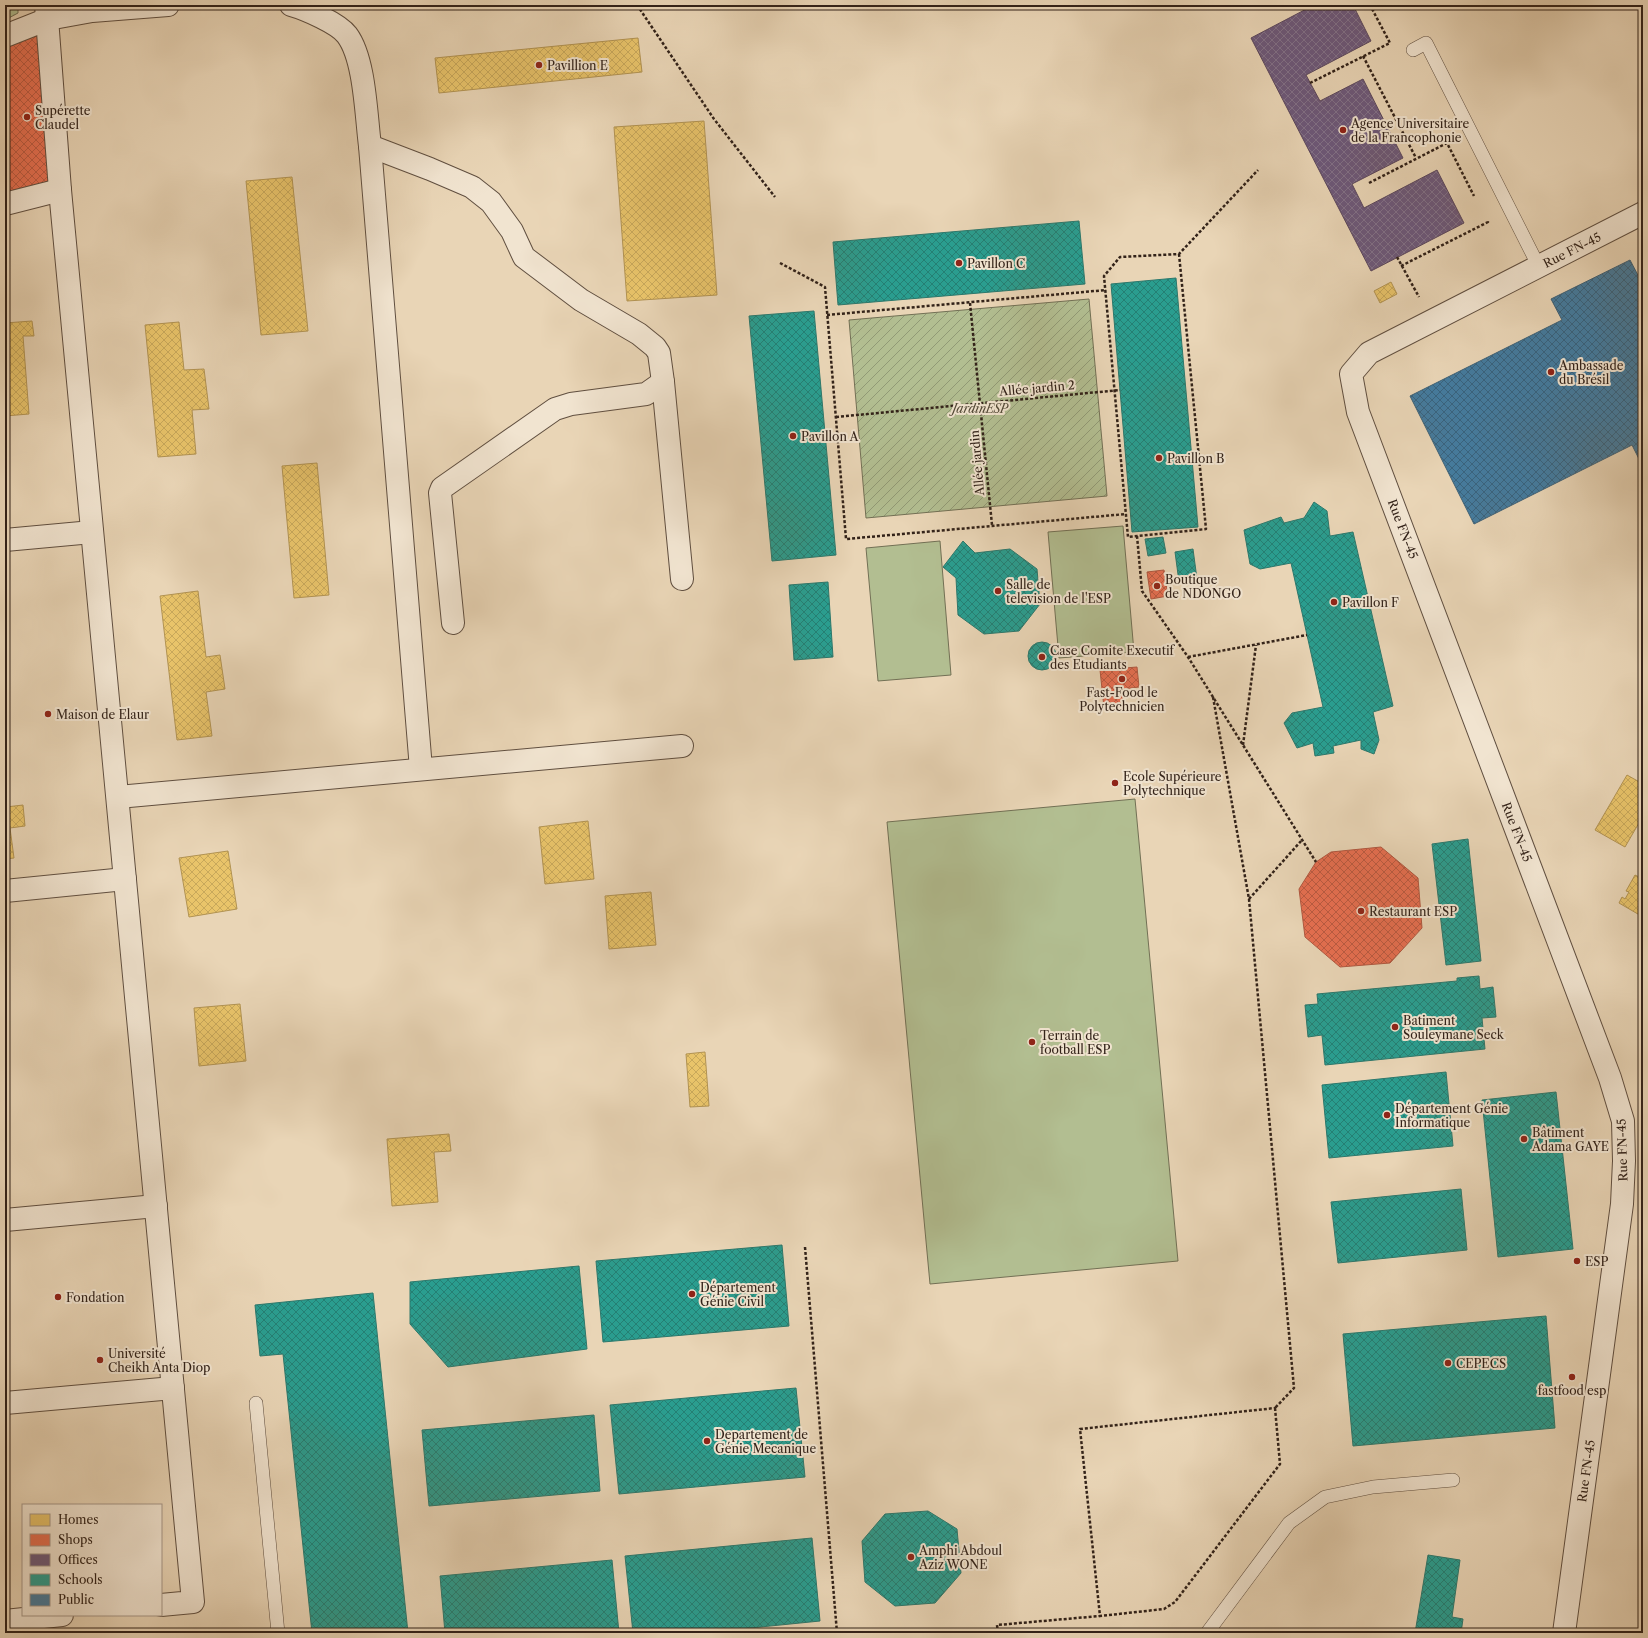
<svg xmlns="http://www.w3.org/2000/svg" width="1648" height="1638" font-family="'Libre Caslon Text',serif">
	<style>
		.grass { fill: url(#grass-tufts); stroke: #727055 }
		.garden { fill: url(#garden-furrows); stroke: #727055 }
		.pitch { fill: #b2be91; stroke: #727055 }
		.homes { fill: url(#homes-cross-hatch); stroke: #b29352 }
		.shops { fill: url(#shops-cross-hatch); stroke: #b15840 }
		.offices { fill: url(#offices-cross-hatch); stroke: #5b485d }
		.schools { fill: url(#schools-cross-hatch); stroke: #2c786c }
		.public { fill: url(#public-cross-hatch); stroke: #3f6075 }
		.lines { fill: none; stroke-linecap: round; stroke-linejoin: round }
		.lane-casing { stroke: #604f40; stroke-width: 14 }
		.street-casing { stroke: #604f40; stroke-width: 24 }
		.path { stroke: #322219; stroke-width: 2.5; stroke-dasharray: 3 2; stroke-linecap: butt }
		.lane { stroke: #f1e4d0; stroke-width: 13 }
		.street { stroke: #f1e4d0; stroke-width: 22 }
		.poi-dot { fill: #8f2418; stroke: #f1e4d0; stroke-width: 1.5 }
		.labels { text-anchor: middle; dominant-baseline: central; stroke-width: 4; stroke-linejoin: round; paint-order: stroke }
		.poi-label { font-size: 12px; fill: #322219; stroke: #f1e4d0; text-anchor: start }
		.street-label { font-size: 12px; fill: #322219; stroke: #f1e4d0 }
		.park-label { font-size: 12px; font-style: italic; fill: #524937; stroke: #f1e4d0 }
	</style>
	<defs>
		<pattern id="grass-tufts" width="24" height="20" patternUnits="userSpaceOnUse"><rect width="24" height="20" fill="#b2be91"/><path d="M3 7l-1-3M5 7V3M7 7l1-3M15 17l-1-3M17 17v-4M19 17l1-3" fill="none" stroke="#919a76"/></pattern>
		<pattern id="garden-furrows" width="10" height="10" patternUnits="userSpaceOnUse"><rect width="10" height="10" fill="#b2be91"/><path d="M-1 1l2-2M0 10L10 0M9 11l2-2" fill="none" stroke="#919a76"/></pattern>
		<pattern id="homes-cross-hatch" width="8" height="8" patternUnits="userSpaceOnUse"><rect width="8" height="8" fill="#e9c46a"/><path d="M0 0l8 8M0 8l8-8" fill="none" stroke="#c8a85b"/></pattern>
		<pattern id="shops-cross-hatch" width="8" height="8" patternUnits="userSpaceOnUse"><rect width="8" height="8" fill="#e76f51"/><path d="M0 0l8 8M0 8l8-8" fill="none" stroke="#bc5b42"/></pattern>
		<pattern id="offices-cross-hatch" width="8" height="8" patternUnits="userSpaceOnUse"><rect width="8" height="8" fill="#6d597a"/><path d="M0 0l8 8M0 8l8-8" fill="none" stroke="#82728a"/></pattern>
		<pattern id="schools-cross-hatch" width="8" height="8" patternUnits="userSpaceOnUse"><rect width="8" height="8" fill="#2a9d8f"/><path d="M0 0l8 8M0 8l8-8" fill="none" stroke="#258074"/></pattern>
		<pattern id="public-cross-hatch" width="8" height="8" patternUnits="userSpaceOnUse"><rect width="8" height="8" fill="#457b9d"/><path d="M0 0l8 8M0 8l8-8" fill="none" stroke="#3a647f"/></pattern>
	</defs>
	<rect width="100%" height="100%" fill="#e9d5b6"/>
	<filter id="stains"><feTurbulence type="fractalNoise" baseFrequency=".005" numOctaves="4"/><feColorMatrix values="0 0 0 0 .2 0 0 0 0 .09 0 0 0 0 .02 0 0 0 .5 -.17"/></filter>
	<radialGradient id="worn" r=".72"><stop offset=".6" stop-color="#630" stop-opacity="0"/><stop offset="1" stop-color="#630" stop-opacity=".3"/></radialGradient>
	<path class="grass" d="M5,5H18V13L5,20Z"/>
	<path class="garden" d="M1089,299L1107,496L866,518L849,320Z"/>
	<g class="pitch">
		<path d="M1123,526L1134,652L1059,658L1048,532Z"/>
		<path d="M940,541L951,675L878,681L866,548Z"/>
		<path d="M1135,799L1178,1261L930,1284L887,822Z"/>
	</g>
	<g class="homes">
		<path d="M638,38L642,72L439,93L435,58Z"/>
		<path d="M704,121L717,295L627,301L614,127Z"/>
		<path d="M292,177L308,331L261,335L246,181Z"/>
		<path d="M1391,282L1397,294L1380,303L1374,291Z"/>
		<path d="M32,321L34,336H23L29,414L5,416V323Z"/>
		<path d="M179,322L184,370L204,369L209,409L192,410L196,454L158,457L145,325Z"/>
		<path d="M317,463L329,595L294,598L282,466Z"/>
		<path d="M198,591L206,657L220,655L225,689L206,692L212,736L177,740L160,596Z"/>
		<path d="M1627,775L1643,784V816L1625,847L1595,830Z"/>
		<path d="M5,797L6,807L23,805L25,826L10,828L14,858L5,859Z"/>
		<path d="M588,821L594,879L545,884L539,827Z"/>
		<path d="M228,851L237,909L189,917L179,858Z"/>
		<path d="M1635,875L1643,879V917L1619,903L1622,897L1625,899L1629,892L1626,891Z"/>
		<path d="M651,892L656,945L609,949L605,896Z"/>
		<path d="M240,1004L246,1061L199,1066L194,1008Z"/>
		<path d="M705,1052L709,1106L690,1107L686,1054Z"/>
		<path d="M449,1134L451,1151L434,1152L438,1202L392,1206L387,1139Z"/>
	</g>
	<g class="shops">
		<path d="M46,28L52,187L5,199V46Z"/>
		<path d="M1164,570L1168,596L1151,599L1147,572Z"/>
		<path d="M1137,667L1139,687L1123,689L1124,707L1104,708L1100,670Z"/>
		<path d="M1381,847L1418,878L1422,928L1390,963L1340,967L1305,937L1299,889L1316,862L1331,852Z"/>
	</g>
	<path class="offices" d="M1314,5H1353L1371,41L1306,75L1320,101L1363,79L1403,158L1352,184L1364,208L1437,170L1464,223L1371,271L1251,38Z"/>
	<g class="schools">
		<path d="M1079,221L1085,284L838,305L833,242Z"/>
		<path d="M1176,278L1198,527L1132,532L1111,284Z"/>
		<path d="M814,311L836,555L772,561L749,316Z"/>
		<path d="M1314,502L1327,511L1330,536L1353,532L1393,706L1373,712L1379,740L1374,754L1361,749V740L1333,746L1334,753L1315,756L1313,743L1297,748L1284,723L1292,713L1323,707L1291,563L1260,569L1250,564L1244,530L1281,517L1284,523L1304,518Z"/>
		<path d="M1163,537L1166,553L1148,556L1145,539Z"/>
		<path d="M963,541L975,553L1010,549L1037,569L1040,604L1019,631L984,634L958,615L956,578L943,567Z"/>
		<path d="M1193,549L1197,579L1179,582L1175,552Z"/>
		<path d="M828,582L833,657L794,660L789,585Z"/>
		<circle cx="1042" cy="656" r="14"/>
		<path d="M1468,839L1481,961L1446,965L1432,844Z"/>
		<path d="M1479,976L1480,989L1493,987L1496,1017L1482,1018L1485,1049L1325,1065L1322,1035L1308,1037L1305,1005L1318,1004L1317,994L1457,981V978Z"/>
		<path d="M1446,1072L1453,1146L1329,1158L1322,1085Z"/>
		<path d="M1556,1092L1573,1249L1498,1257L1482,1100Z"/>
		<path d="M1461,1189L1467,1250L1338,1263L1331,1202Z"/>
		<path d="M782,1245L789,1326L603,1342L596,1261Z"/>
		<path d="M579,1266L587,1349L448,1367L410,1324V1282Z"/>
		<path d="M373,1293L408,1633H312L283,1354L260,1356L255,1305Z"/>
		<path d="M1546,1316L1555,1428L1353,1446L1343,1334Z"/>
		<path d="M796,1388L805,1477L619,1494L610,1405Z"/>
		<path d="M594,1415L600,1491L429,1506L422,1430Z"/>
		<path d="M928,1511L957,1529L961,1573L935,1603L895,1606L865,1582L862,1541L885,1514Z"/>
		<path d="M812,1538L820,1621L701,1633H633L625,1556Z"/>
		<path d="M1428,1555L1460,1560L1452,1617L1463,1619L1461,1633H1415Z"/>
		<path d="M612,1560L619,1633H445L440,1576Z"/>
	</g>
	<path class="public" d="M1630,260L1641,281L1643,280V467L1632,445L1474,524L1410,396L1562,320L1551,299Z"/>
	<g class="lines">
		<g class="lane-casing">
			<g id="lane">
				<path d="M1413,50L1426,43L1539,267"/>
				<path d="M256,1403L278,1633"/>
				<path d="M1207,1633L1289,1523L1325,1497L1373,1487L1453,1480"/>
			</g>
		</g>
		<g class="street-casing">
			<g id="street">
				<path d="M46,5L60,190L193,1602L161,1605"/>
				<path d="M291,5C305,9 338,23 347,35C365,59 366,115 370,146L421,769"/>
				<path d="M5,36L48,19L92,11L168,5"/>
				<path d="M370,146L430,169L472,187L491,202L512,231L524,257L581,300L639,334L655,347L659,353L663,382L682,579"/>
				<path d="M5,204L60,190"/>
				<path d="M5,540L92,532"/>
				<path d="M453,623L440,493L442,488L555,409L571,404L646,394L663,382"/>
				<path d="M118,797L682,746"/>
				<path d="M5,891L125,879"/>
				<path d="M5,1220L156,1206"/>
				<path d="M5,1403L173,1388"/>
				<path d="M5,1621L62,1615"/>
				<path d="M1564,1633L1622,1204L1624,1161L1623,1121L1610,1078L1358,412L1351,374L1369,353L1643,213"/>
			</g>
		</g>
		<g class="path">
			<path d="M637,5L714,119L775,197"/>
			<path d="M1363,56L1416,158"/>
			<path d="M1310,83L1390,43L1370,5"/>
			<path d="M1369,183L1447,143L1474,196"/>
			<path d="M1179,254L1206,529L1128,537L1104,276L1120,257L1179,254L1258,170"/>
			<path d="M1397,257L1419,297"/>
			<path d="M780,263L825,287L846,539L1126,514"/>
			<path d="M1401,266L1488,222L1487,220"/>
			<path d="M970,303L992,525"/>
			<path d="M827,315L1106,290"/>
			<path d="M836,417L1120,390"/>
			<path d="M1137,536L1142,591L1188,657L1316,862"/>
			<path d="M1188,657L1307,635"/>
			<path d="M1213,697L1249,899L1294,1388L1275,1408"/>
			<path d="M1243,745L1256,645"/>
			<path d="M1249,899L1302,840"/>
			<path d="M805,1247L837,1633"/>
			<path d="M1275,1408L1280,1464L1175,1602L1164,1609L1100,1616L1080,1429Z"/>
			<path d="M998,1633L997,1625L1100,1616"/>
		</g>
		<use href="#lane" class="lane"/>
		<use href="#street" class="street"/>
	</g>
	<g class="poi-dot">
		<circle cx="539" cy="65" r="4"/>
		<circle cx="27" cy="117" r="4"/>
		<circle cx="1343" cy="130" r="4"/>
		<circle cx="959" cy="263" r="4"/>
		<circle cx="1551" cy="372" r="4"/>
		<circle cx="793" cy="436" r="4"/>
		<circle cx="1159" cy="458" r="4"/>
		<circle cx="1157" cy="586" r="4"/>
		<circle cx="998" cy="591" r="4"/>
		<circle cx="1334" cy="602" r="4"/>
		<circle cx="1042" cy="657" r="4"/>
		<circle cx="1122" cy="679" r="4"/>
		<circle cx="48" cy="714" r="4"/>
		<circle cx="1115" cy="783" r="4"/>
		<circle cx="1361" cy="911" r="4"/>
		<circle cx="1395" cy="1027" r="4"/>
		<circle cx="1032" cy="1042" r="4"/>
		<circle cx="1387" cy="1115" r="4"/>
		<circle cx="1524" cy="1139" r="4"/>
		<circle cx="1577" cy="1261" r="4"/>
		<circle cx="692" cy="1294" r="4"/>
		<circle cx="58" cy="1297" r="4"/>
		<circle cx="100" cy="1360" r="4"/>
		<circle cx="1448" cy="1363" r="4"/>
		<circle cx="1572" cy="1377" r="4"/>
		<circle cx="707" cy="1441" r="4"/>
		<circle cx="911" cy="1557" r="4"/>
	</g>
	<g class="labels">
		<g class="poi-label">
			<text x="547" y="65">Pavillion E</text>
			<text x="35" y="110">Supérette<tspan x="35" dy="14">Claudel</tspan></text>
			<text x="1351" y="123">Agence Universitaire<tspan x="1351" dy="14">de la Francophonie</tspan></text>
			<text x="967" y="263">Pavillon C</text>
			<text x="1559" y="365">Ambassade<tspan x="1559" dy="14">du Brésil</tspan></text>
			<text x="801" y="436">Pavillon A</text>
			<text x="1167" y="458">Pavillon B</text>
			<text x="1165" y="579">Boutique<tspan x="1165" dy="14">de NDONGO</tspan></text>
			<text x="1006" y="584">Salle de<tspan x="1006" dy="14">television de l'ESP</tspan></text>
			<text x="1342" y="602">Pavillon F</text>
			<text x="1050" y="650">Case Comite Executif<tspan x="1050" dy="14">des Etudiants</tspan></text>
			<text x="1122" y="692" text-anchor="middle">Fast-Food le<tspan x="1122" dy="14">Polytechnicien</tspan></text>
			<text x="56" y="714">Maison de Elaur</text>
			<text x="1123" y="776">Ecole Supérieure<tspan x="1123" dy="14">Polytechnique</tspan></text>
			<text x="1369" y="911">Restaurant ESP</text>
			<text x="1403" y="1020">Batiment<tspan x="1403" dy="14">Souleymane Seck</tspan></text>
			<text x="1040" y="1035">Terrain de<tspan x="1040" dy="14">football ESP</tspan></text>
			<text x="1395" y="1108">Département Génie<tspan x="1395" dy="14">Informatique</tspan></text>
			<text x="1532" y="1132">Bâtiment<tspan x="1532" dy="14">Adama GAYE</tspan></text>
			<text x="1585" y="1261">ESP</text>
			<text x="700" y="1287">Département<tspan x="700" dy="14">Génie Civil</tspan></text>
			<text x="66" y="1297">Fondation</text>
			<text x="108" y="1353">Université<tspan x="108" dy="14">Cheikh Anta Diop</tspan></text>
			<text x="1456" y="1363">CEPECS</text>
			<text x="1572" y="1390" text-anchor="middle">fastfood esp</text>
			<text x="715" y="1434">Departement de<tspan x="715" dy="14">Génie Mecanique</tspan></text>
			<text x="919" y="1550">Amphi Abdoul<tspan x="919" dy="14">Aziz WONE</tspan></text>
		</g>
		<g class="street-label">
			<text transform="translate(1572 250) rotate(-27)">Rue FN-45</text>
			<text transform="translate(1037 388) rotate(-5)">Allée jardin 2</text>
			<text transform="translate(977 463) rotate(-95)">Allée jardin</text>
			<text transform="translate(1403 529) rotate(69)">Rue FN-45</text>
			<text transform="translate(1517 832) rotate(69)">Rue FN-45</text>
			<text transform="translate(1622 1150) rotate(-92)">Rue FN-45</text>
			<text transform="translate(1586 1471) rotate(-82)">Rue FN-45</text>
		</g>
		<g class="park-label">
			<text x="980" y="408">JardinESP</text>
		</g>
	</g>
	<rect width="1648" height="1638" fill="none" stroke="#e9d5b6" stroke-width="20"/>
	<rect x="6" y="6" width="1636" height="1626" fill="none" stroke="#322219" stroke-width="2"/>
	<rect x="10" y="10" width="1628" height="1618" fill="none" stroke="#322219"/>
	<rect x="22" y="1504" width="140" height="112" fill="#f1e4d0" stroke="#a59687"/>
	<rect x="30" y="1514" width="20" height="12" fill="#e9c46a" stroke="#a59687"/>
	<text x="58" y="1524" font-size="12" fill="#322219">Homes</text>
	<rect x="30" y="1534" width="20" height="12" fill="#e76f51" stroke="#a59687"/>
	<text x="58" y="1544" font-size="12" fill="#322219">Shops</text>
	<rect x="30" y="1554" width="20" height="12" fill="#6d597a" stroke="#a59687"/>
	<text x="58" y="1564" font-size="12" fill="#322219">Offices</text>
	<rect x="30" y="1574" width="20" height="12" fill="#2a9d8f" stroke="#a59687"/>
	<text x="58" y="1584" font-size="12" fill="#322219">Schools</text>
	<rect x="30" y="1594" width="20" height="12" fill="#457b9d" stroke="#a59687"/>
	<text x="58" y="1604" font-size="12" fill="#322219">Public</text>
	<rect width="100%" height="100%" filter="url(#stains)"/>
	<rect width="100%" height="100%" fill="url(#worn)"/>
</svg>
